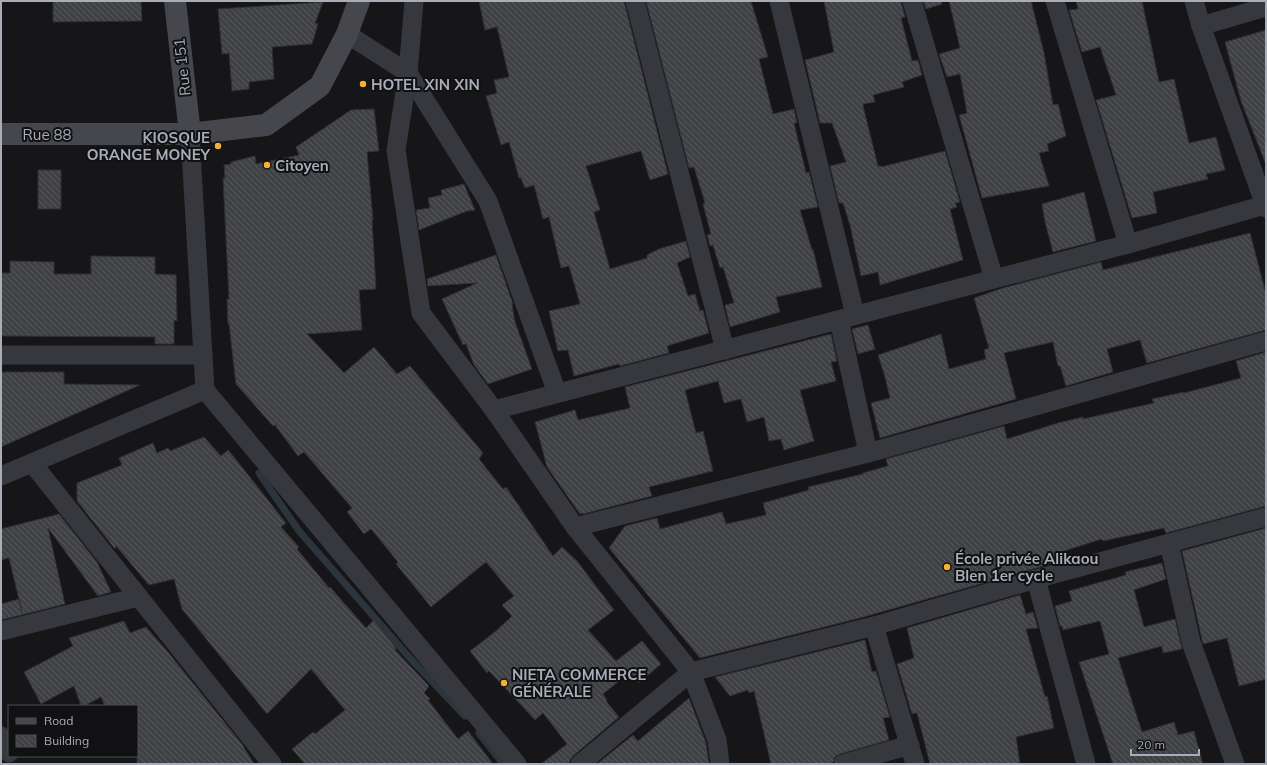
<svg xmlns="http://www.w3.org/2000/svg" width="1267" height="765" font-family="Mulish,sans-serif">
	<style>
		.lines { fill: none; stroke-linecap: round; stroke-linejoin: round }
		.stream { stroke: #2c353c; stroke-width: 7 }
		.building { fill: url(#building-back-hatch); stroke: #303034 }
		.street { stroke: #37383d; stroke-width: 19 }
		.secondary { stroke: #45474d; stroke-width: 22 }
		.poi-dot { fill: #f2b134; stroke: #111113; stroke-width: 1.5 }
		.labels { text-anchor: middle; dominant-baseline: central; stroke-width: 4; stroke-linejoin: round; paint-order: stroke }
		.street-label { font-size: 15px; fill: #a8adb8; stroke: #111113 }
		.poi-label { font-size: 15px; font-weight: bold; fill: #a8adb8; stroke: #111113; text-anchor: start }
	</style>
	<defs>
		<pattern id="building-back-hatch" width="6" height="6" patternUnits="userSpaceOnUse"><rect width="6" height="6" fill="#404145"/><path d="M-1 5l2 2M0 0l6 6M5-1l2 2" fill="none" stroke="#595a5e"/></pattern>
	</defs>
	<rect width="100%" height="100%" fill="#161618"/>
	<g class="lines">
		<g class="stream">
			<path d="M259,473L299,531L409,657L465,716"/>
			<path d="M479,733L503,764"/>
		</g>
	</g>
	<g class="building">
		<path d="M53,1H141L142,21L53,22Z"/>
		<path d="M479,1H624L668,174L650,180L641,151L586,166L600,210L594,212L610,269L647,258V255L659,249L686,241L690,257L677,263L688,296L695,294L700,311L703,310L709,333L667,346L669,353L620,366L619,364L574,376L568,350L558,351L549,311L580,304L569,266L561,268L549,217L543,219L534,185L525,188L521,178H519L509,142L501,145L486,96L497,93L494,80L509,77L497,27L485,30Z"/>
		<path d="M646,1H751L768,57L759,59L773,114L794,109L797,123H794L806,173L809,172L818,207L800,210L812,250L813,249L822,287L776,297L780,312L730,327L725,305L734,303L723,267L720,268L713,245L710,246L707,235L711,234L703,204L705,203L694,167L689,168Z"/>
		<path d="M824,1H901L905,17L901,18L912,61L918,60L922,75L902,82L904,87L873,95L875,102L863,104V106L878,166H881V167L945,151L960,202L955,203L957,207L950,209L963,260L880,285L878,272L861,276L850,225L843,203H839L830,166L846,162L832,123H820L805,60L834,52Z"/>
		<path d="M923,1H941L942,4L926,9Z"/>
		<path d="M949,1H1031L1044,53L1053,105L1058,104L1066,136L1047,144L1049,151L1039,153L1049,186L982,198L959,115L967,113L960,74L947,77L939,54L960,48Z"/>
		<path d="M1076,1H1142L1159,82L1174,79L1189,143L1216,137L1225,170L1206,174L1208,179L1153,192L1157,213L1132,218L1096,100L1116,95L1100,47L1082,52L1069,10L1078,9Z"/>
		<path d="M323,2L315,23L318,24L312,44L272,47L274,79L249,82V89L232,91L229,53L222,54L218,9Z"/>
		<path d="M1266,30V161L1265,162L1241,101L1225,42Z"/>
		<path d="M374,109L379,151L367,152L373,220H372L376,289L359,290L362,330L307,334L344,373L374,347L397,374L410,366L483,453L479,459L503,489L506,487L553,556L562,547L577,561L614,610L588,630L616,661L642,641L661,664L639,683L630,672L603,694L607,700L606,701L619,717L573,756L570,760L569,764H541L567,744L543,713L535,720L489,671L487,673L470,651L496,631L512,616L502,605L514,596L486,562L431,607L396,564L398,562L371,529L364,534L347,512L352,508L304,452L298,456L275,425L273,426L236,384L229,324H228L227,299H229L223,178H225L224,165L231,164V162L255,156L256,164L299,155L296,147L351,110Z"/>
		<rect x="38" y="170" width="23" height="39"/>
		<path d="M464,184L475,210L467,211L419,230L416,210L430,208L428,198L442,195L441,190Z"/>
		<path d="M1084,192L1096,241L1053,252L1045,222L1042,204Z"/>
		<path d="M1250,233L1266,294V330L1147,363L1140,340L1107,349L1113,372L1066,386L1060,366H1058L1053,342L1004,353L1016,399L880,438L871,403L890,398L885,377L878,355L941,334L949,369L986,359L984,350L989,348L974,298L1003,288L1101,262L1103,270Z"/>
		<path d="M496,255L513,304L512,305L515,322L532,369L488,384L474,365L466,344L463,345L442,299L477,283L428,286L427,279Z"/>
		<path d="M91,256L155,257V274L176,275L177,321L174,320V344H155V337L1,336V273H10V261L54,262V274H91Z"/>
		<path d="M868,325L875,349L858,354L852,329Z"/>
		<path d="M831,334L837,361L831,362L836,381L800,390L814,441L784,450L781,439L769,441L764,417L747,422L741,399L724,403L718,381L685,390L696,433L703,431L713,471L649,487L652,496L583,514L582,513L580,514L547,467L535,422L575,410L578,420L630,408L625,387Z"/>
		<path d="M1266,352V506L1166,533L1164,528L1103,541L1102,539L1064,551L1066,558L1040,567L860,618L700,658L609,548L625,526L657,518L660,529L722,512L726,524L766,515L763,503L809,490L808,487L863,474V473L888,466L886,459L1004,426L1007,439L1058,423L1083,417V419L1154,403L1152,399L1184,392V393L1241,378L1236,361Z"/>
		<path d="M1,372H64V384L140,385L1,447Z"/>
		<path d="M204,437L221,456L228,450L234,457L286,523L281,527L299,547L297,549L329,588L330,587L366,628L374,620L396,648L395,650L429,686L424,693L430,699L428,700L458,739L468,731L493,764H305L292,749L313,732L315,734L345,710L311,669L267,714L182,609L174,579L149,585L116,546L115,549L77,501V483L122,465L119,458L153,443L157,453L168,448L170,451Z"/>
		<path d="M59,514L97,562L111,592L98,596L48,528L65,604L1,620V604L19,599L22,612L9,558L1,560V529Z"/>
		<path d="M1266,528V679L1239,686L1227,638L1203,644L1182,551Z"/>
		<path d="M1162,563L1166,579L1134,590L1144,627L1175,619L1182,649L1163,653L1162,646L1118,658L1142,732L1174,722L1178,735L1194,731L1203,764H1113L1079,662L1109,654L1100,621L1063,630L1062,626H1060L1055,606L1072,601L1069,591L1126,575L1125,572Z"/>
		<path d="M1020,595L1026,614L1033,612L1038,628L1026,629L1045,697L1047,696L1054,728L1016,737L1020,764H930L917,713L912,714L897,664L914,658L907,628Z"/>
		<path d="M124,621L130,633L146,627L168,652L242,744L254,764H137V706H105L101,697L84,706H81L74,686L41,704L24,672L73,646L69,638Z"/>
		<path d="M865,640L872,672L876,671L890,717L883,718L889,740L840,754L835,757L832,764H771L754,691L749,693L748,690L730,696L715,677Z"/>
		<path d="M689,698L706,743L709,764H597L633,735L638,741Z"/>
	</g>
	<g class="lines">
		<g class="street">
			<path d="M414,1L408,73L488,201L557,393"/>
			<path d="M635,1L725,350"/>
			<path d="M779,1L855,315"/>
			<path d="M912,1L994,279"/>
			<path d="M1055,1L1128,244"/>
			<path d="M1194,1L1201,26L1266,208"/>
			<path d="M1201,26L1266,7"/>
			<path d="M347,34L408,73L396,150L421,313L494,410L575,527L691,672L717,740L720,764"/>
			<path d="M190,134L205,390L517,764"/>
			<path d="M839,320L868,453"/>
			<path d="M1,355H203"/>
			<path d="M494,410L1128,244L1265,205"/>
			<path d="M32,463L272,764"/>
			<path d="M1,476L205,390"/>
			<path d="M575,527L868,453L1266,341"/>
			<path d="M1169,543L1191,642L1235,764"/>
			<path d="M1036,579L1086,764"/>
			<path d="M874,626L915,764"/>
			<path d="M1,631L138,597"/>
			<path d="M1,736L9,753"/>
			<path d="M580,764L691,672L874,626L1036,579L1266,517"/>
			<path d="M843,764L910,745"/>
		</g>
		<g class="secondary">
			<path d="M175,1L190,134"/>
			<path d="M1,134H190L266,125L320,86L347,34L359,1"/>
		</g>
	</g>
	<g class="poi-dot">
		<circle cx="363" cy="84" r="4"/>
		<circle cx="218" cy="146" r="4"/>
		<circle cx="267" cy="165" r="4"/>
		<circle cx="947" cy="567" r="4"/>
		<circle cx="504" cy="683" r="4"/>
	</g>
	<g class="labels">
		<g class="street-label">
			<text transform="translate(182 67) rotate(-96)">Rue 151</text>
			<text x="47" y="134">Rue 88</text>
		</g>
		<g class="poi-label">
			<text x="371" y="84">HOTEL XIN XIN</text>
			<text x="210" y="137" text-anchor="end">KIOSQUE<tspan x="210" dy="17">ORANGE MONEY</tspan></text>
			<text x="275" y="165">Citoyen</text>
			<text x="955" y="558">École privée Alikaou<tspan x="955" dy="17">Blen 1er cycle</tspan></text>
			<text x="512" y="674">NIETA COMMERCE<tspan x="512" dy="17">GÉNÉRALE</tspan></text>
		</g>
	</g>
	<rect width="1267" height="765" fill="none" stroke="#a8adb8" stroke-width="4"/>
	<rect x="8" y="705" width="130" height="52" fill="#111113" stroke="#4d4f55"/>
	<rect x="16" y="718" width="20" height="6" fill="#45474d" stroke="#4d4f55"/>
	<text x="44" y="725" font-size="12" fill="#a8adb8">Road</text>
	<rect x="16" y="735" width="20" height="12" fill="url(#building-back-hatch)" stroke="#4d4f55"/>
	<text x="44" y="745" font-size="12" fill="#a8adb8">Building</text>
	<path d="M1131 749v6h68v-6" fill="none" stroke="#a8adb8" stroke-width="2"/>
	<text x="1137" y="749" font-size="12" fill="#a8adb8" stroke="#111113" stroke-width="3" paint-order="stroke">20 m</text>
</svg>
